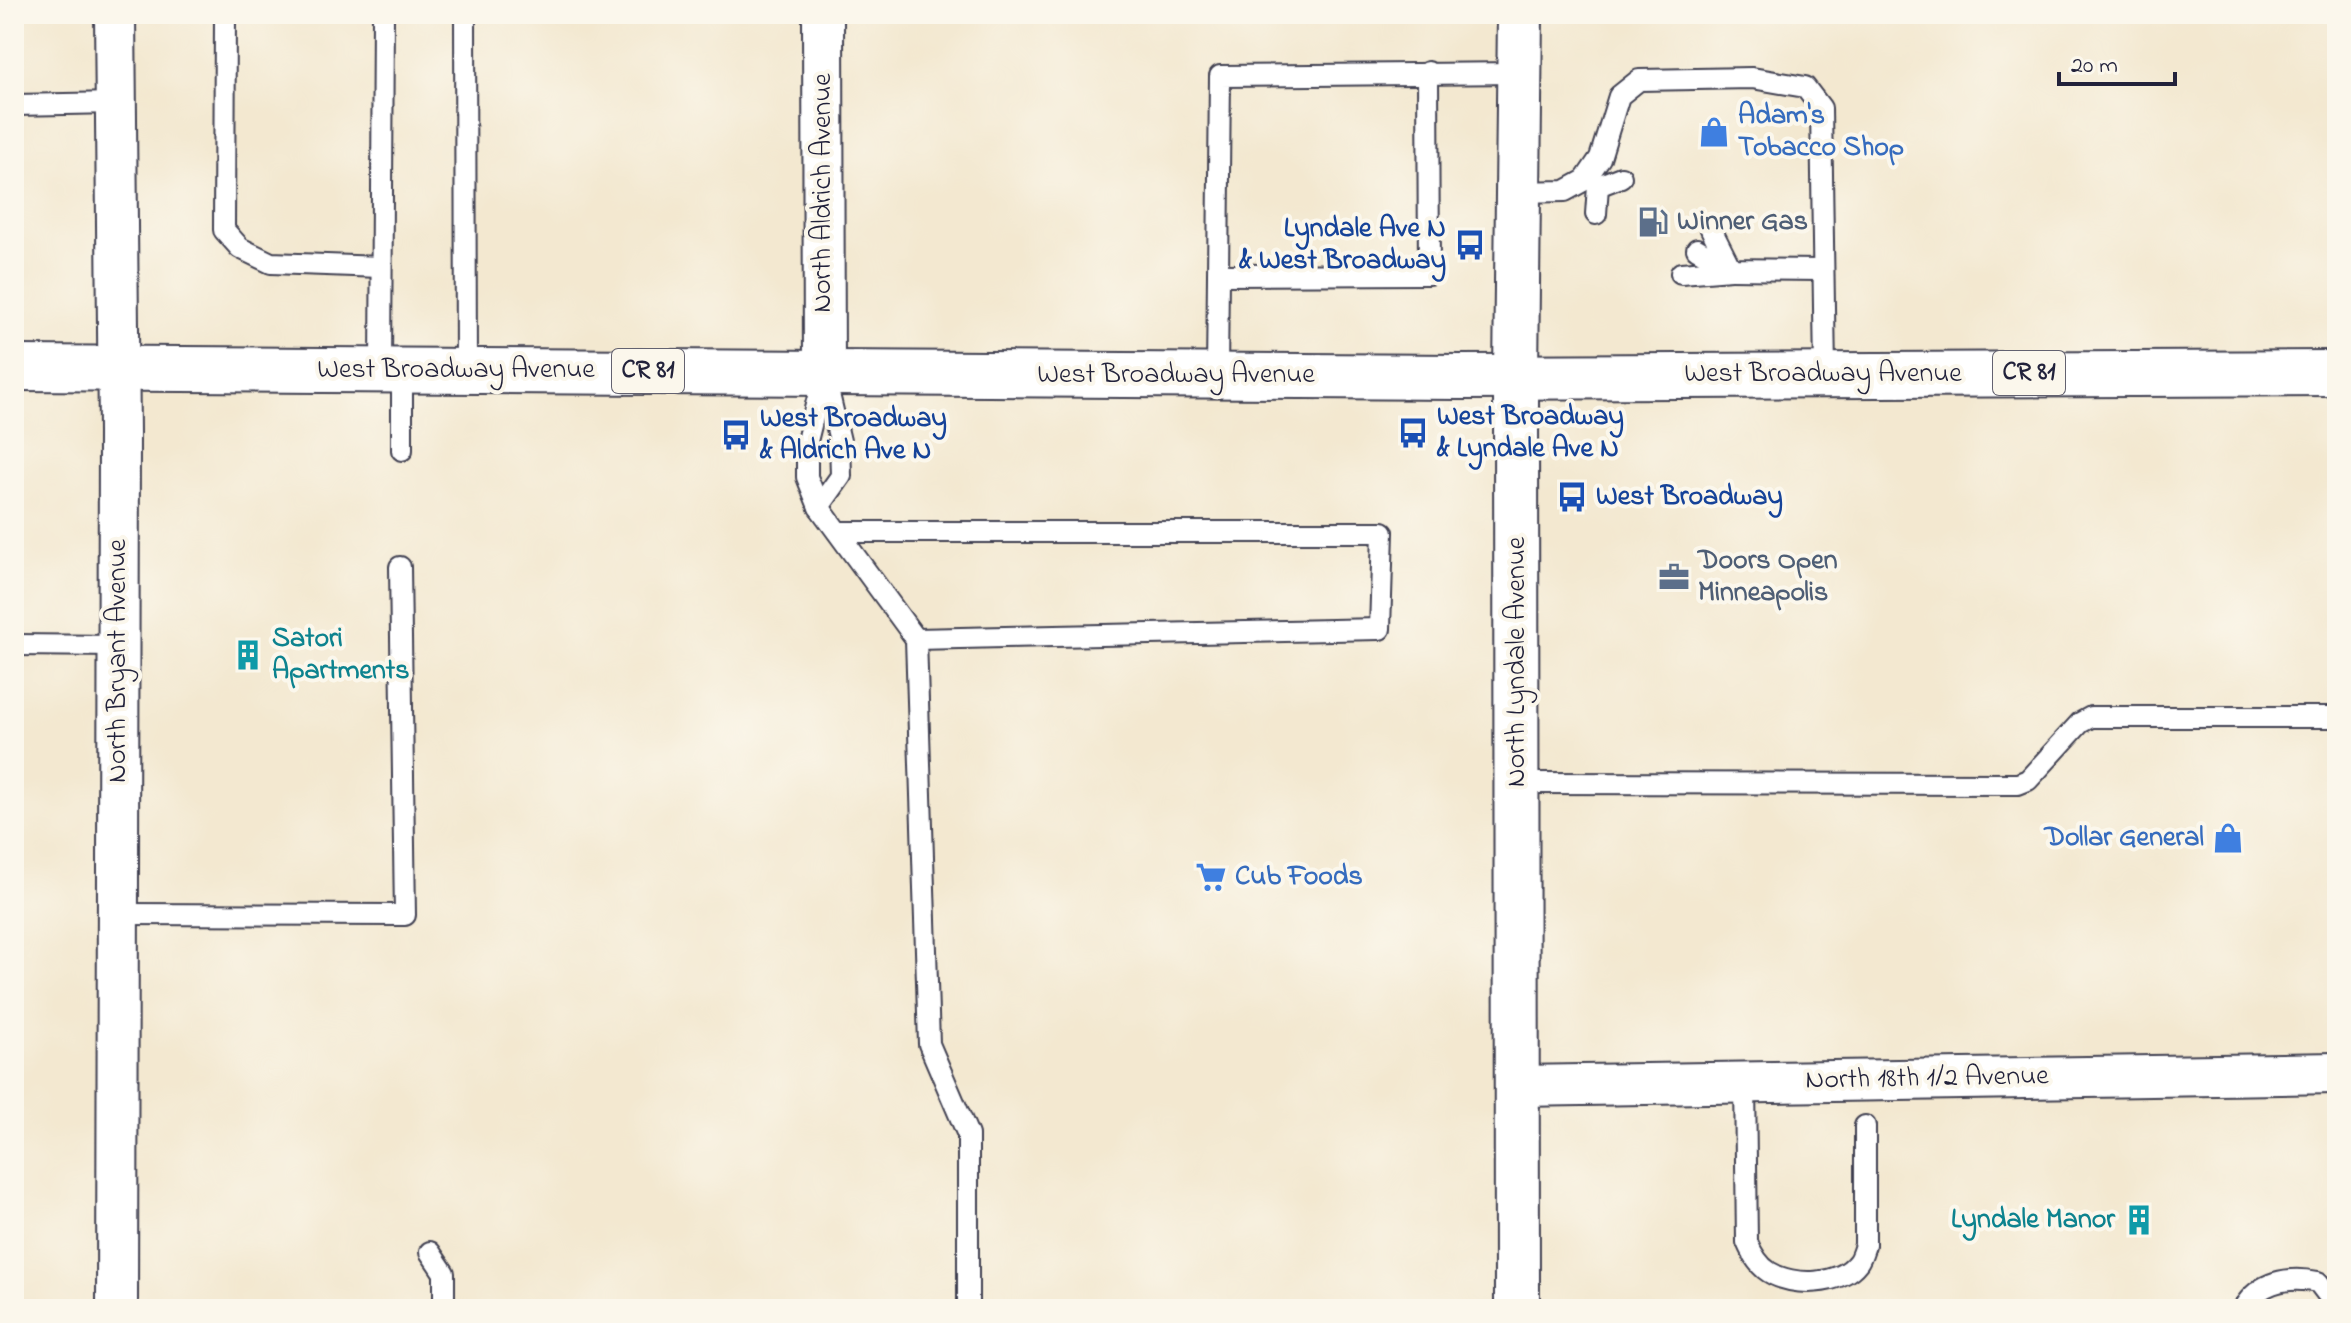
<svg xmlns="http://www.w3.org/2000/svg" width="2351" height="1323" font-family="'Indie Flower',sans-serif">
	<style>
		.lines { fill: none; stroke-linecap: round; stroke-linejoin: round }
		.lane-casing { stroke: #414051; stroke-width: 24 }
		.street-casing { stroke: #414051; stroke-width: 44 }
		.secondary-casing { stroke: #414051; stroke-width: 48 }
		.primary-casing { stroke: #414051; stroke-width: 48 }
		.lane { stroke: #fff; stroke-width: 20 }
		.street { stroke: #fff; stroke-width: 40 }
		.secondary { stroke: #fff; stroke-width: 44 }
		.primary { stroke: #fff; stroke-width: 44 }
		.labels { text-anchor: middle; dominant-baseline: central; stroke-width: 8; stroke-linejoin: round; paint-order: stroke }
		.shield { fill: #fbf7ec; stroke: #636270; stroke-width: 2 }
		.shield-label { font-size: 26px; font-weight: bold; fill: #22223b }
		.shop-label { font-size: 28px; font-weight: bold; fill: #366cbe; stroke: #fbf7ec; text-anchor: start }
		.street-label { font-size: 28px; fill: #22223b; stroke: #fbf7ec }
		.service-label { font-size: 28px; font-weight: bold; fill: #4e5e75; stroke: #fbf7ec; text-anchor: start }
		.transit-label { font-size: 28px; font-weight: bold; fill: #164399; stroke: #fbf7ec; text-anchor: start }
		.culture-label { font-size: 28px; font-weight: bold; fill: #0d838f; stroke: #fbf7ec; text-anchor: start }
	</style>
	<rect width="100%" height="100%" fill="#fbf7ec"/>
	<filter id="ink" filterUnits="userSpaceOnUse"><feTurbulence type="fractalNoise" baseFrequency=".0125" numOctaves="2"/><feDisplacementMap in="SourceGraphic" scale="16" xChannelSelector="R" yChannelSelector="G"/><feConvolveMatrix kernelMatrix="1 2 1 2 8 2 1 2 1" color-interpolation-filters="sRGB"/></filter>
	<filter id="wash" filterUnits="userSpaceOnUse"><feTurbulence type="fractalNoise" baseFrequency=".006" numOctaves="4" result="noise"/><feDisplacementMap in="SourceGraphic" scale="32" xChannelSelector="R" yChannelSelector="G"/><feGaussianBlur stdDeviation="1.8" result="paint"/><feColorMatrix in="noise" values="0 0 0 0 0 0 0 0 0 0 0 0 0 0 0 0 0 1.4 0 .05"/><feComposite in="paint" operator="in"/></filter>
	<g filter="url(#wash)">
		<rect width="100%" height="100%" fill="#f3e8d0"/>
	</g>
	<g filter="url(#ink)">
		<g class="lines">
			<g class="lane-casing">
				<g id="lane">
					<path d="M225,14L224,230L240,248L271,263L381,267"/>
					<path d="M465,14L466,371"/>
					<path d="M14,105L116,103"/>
					<path d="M1518,192L1565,191L1585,180L1600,158L1619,96L1639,80L1752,78L1805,87L1821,108L1825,373"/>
					<path d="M1596,214L1598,186L1621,177"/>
					<path d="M1697,249L1731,269L1823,270"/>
					<path d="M1681,273L1731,269L1711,229"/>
					<path d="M1218,275L1429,274L1428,72"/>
					<path d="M381,370L383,14"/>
					<path d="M402,370V450"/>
					<path d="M824,373L807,441V477L819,507L916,639L929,1044L968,1135V1309"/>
					<path d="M1217,375L1220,76L1519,73"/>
					<path d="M819,507L841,476L840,441L825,377"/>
					<path d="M838,532H1383L1380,629L916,639"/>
					<path d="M14,645L117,646"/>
					<path d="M1518,783L2018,784L2028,780L2080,723L2091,717H2337"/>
					<path d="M117,914L405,915L400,567"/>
					<path d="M1745,1082L1747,1242C1752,1254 1758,1265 1769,1272C1793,1287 1840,1286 1858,1262C1861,1258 1863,1251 1865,1245V1126"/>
					<path d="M430,1252L444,1273V1309"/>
					<path d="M2243,1309C2259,1281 2288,1276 2318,1282L2337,1307"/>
				</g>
			</g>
			<g class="street-casing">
				<g id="street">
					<path d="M115,14L119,433L117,1309"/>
					<path d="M823,14L824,373"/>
					<path d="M1518,1086L2337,1073"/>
				</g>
			</g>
			<g class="secondary-casing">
				<path id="secondary" d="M1517,1309L1516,375L1520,14"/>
			</g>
			<g class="primary-casing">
				<path id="primary" d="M14,368L1461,377L2337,373"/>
			</g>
			<use href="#lane" class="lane"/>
			<use href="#street" class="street"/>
			<use href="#secondary" class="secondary"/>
			<use href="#primary" class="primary"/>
		</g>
	</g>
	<defs>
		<g id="shop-bare" transform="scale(2.4)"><path d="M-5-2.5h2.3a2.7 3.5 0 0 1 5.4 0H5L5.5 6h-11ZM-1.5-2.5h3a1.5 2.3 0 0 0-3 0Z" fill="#3f7fe0" stroke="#fbf7ec" stroke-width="2.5" paint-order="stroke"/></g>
		<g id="fuel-bare" transform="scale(2.4)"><path d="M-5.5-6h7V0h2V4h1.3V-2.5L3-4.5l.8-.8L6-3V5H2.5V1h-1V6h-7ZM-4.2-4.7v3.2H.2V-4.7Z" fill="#5c6f8a" stroke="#fbf7ec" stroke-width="2.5" paint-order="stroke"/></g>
		<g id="bus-bare" transform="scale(2.4)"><path d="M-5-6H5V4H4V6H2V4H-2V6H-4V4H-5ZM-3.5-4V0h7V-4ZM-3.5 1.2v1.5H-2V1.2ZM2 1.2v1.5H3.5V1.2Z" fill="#1a4fb4" stroke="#fbf7ec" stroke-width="2.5" paint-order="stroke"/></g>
		<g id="office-bare" transform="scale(2.4)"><path d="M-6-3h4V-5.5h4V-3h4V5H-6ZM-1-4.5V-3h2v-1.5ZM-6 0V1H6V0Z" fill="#5c6f8a" stroke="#fbf7ec" stroke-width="2.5" paint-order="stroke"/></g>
		<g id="building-bare" transform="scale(2.4)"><path d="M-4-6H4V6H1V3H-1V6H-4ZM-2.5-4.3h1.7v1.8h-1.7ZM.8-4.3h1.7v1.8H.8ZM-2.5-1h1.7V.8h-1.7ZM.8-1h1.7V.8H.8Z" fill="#0f9aa8" stroke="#fbf7ec" stroke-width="2.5" paint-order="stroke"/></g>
		<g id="supermarket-bare" transform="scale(2.4)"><path d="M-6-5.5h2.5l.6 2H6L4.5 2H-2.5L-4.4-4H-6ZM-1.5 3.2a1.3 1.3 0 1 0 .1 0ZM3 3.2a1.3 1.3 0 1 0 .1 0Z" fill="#3f7fe0" stroke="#fbf7ec" stroke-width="2.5" paint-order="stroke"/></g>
	</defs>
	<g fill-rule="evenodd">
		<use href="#shop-bare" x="1714" y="132"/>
		<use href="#fuel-bare" x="1653" y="222"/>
		<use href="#bus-bare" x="1470" y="245"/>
		<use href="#bus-bare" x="1413" y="433"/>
		<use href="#bus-bare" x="736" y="435"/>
		<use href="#bus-bare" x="1572" y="497"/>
		<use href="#office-bare" x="1674" y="577"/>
		<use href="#building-bare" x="248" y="655"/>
		<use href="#shop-bare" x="2228" y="838"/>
		<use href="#supermarket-bare" x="1211" y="877"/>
		<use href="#building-bare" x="2139" y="1220"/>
	</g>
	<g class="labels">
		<g class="shield">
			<rect x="612" y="349" width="72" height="44" rx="6"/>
			<rect x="1993" y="351" width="72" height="44" rx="6"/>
		</g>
		<g class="shield-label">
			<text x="648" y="371">CR 81</text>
			<text x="2029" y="373">CR 81</text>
		</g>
		<g class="shop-label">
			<text x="1738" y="116">Adam's<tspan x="1738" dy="32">Tobacco Shop</tspan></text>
			<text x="2204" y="838" text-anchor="end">Dollar General</text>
			<text x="1235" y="877">Cub Foods</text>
		</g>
		<g class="street-label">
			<text transform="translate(823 193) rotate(-90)">North Aldrich Avenue</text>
			<text x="456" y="370">West Broadway Avenue</text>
			<text x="1823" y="374">West Broadway Avenue</text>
			<text x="1176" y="375">West Broadway Avenue</text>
			<text transform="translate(118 661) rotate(-90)">North Bryant Avenue</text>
			<text transform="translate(1517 662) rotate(-90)">North Lyndale Avenue</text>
			<text transform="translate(1927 1079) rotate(-1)">North 18th 1/2 Avenue</text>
		</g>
		<g class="service-label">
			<text x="1677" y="222">Winner Gas</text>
			<text x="1698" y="561">Doors Open<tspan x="1698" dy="32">Minneapolis</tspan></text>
		</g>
		<g class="transit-label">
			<text x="1446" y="229" text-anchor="end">Lyndale Ave N<tspan x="1446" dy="32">&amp; West Broadway</tspan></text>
			<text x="1437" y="417">West Broadway<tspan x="1437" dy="32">&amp; Lyndale Ave N</tspan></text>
			<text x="760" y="419">West Broadway<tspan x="760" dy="32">&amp; Aldrich Ave N</tspan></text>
			<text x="1596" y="497">West Broadway</text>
		</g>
		<g class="culture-label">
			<text x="272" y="639">Satori<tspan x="272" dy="32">Apartments</tspan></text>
			<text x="2115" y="1220" text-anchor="end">Lyndale Manor</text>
		</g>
	</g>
	<rect width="2351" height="1323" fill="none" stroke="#fbf7ec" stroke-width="48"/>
	<path d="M2059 72v12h116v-12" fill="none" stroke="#22223b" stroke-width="4"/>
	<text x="2071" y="72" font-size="24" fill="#22223b" stroke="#fbf7ec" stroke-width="6" paint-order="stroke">20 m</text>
</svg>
